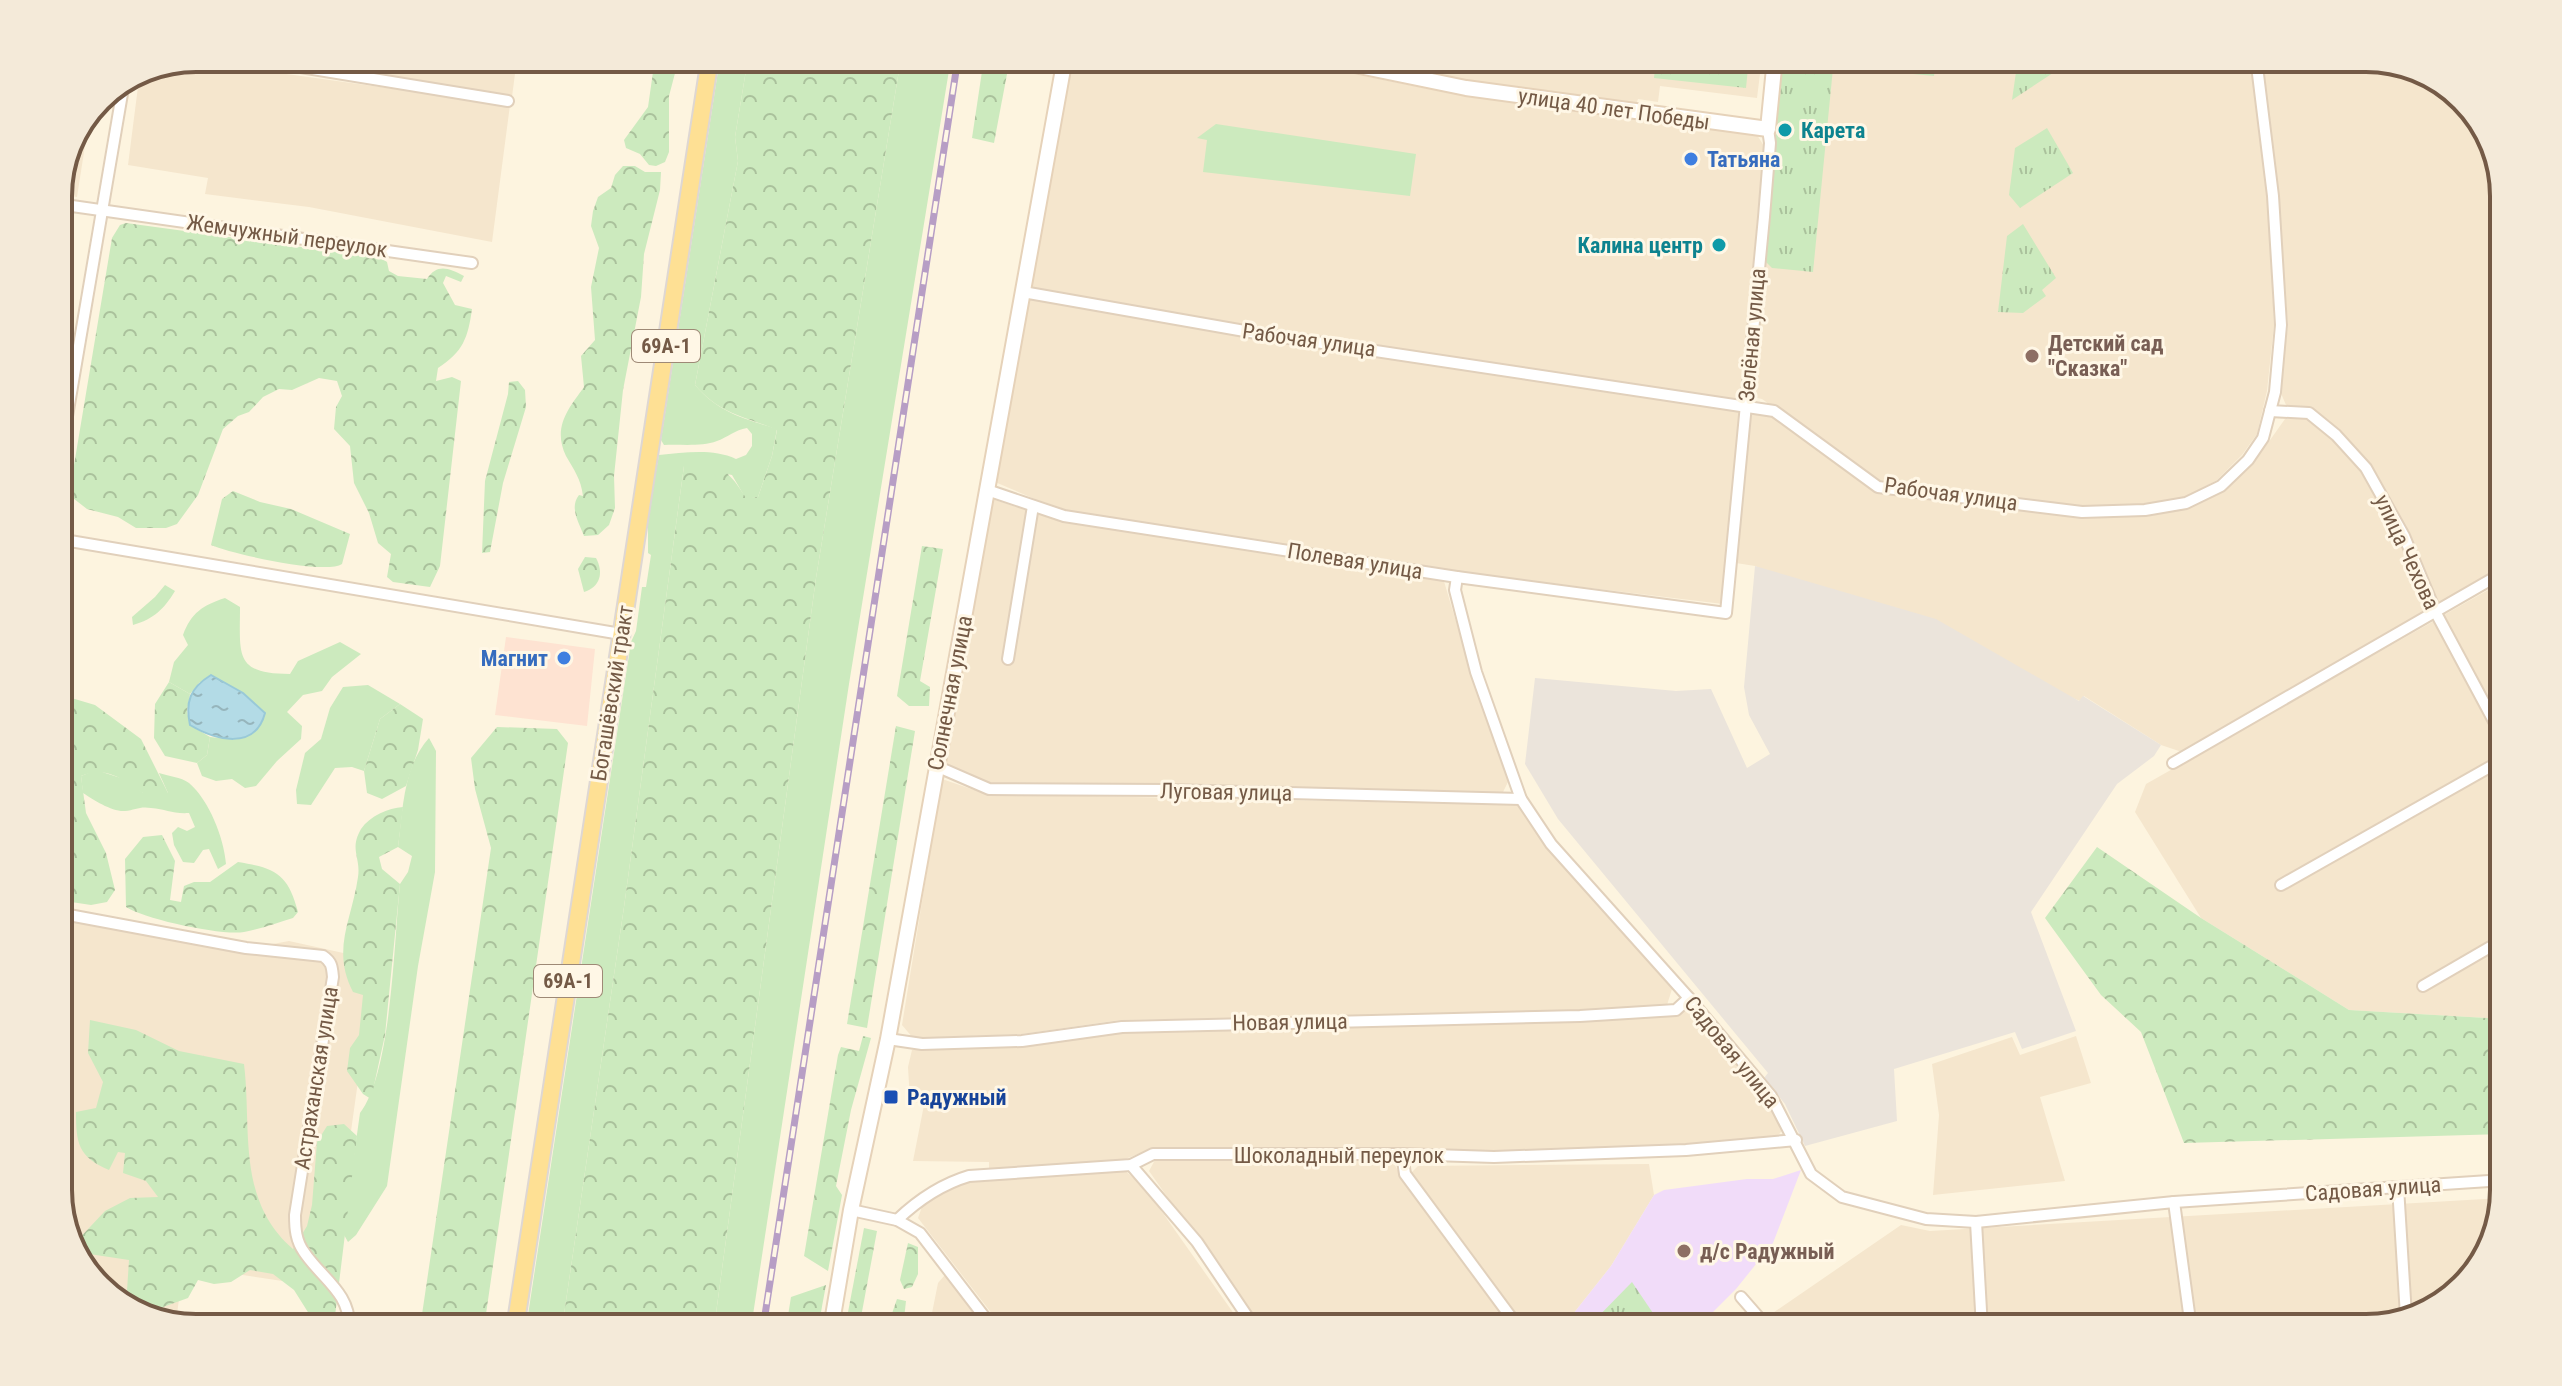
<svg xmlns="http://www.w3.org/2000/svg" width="2562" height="1386" font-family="'Roboto Condensed',sans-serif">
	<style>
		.residential { fill: #f5e6cd }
		.commercial { fill: #fee3d2 }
		.industrial { fill: #ebe4db }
		.education { fill: #f1dcf9 }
		.green { fill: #cceabe }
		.forest { fill: url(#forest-crowns) }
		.park { fill: url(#park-tufts) }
		.water { fill: url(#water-ripples); stroke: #99c9d8; stroke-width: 2 }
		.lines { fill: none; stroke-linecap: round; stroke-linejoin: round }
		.street-casing { stroke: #e1d0bb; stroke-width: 14 }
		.secondary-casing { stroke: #e6d2b9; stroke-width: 18 }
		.primary-casing { stroke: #ded7d3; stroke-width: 20 }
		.street { stroke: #fff; stroke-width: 10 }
		.secondary { stroke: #fff; stroke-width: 14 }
		.primary { stroke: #fee094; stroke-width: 16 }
		.rail-casing { stroke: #b79ec5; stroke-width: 7 }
		.rail { stroke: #fff7e6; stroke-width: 4; stroke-dasharray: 12; stroke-linecap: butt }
		.culture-dot { fill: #0f9aa8; stroke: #fff7e6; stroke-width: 3 }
		.shop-dot { fill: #3f7fe0; stroke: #fff7e6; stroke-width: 3 }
		.education-dot { fill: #8d6e63; stroke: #fff7e6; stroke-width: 3 }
		.transit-dot { fill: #1a4fb4; stroke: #fff7e6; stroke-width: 3 }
		.labels { text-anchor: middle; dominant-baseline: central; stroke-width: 6; stroke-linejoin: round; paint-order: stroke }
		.shield { fill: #fff7e6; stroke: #9e8976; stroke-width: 2 }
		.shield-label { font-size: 20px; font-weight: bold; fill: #745a46 }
		.street-label { font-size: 22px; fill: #745a46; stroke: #fff7e6 }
		.culture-label { font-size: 22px; font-weight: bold; fill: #0d838f; stroke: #fff7e6; text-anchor: start }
		.shop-label { font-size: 22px; font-weight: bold; fill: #366cbe; stroke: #fff7e6; text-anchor: start }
		.education-label { font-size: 22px; font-weight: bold; fill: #785e54; stroke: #fff7e6; text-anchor: start }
		.transit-label { font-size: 22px; font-weight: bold; fill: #164399; stroke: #fff7e6; text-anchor: start }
		.rim { fill: none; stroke: #745a46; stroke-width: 4 }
	</style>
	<defs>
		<pattern id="forest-crowns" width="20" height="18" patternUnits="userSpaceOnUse" patternTransform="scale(2)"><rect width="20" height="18" fill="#cceabe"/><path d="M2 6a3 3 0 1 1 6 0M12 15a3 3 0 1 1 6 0" fill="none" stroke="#aac19c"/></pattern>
		<pattern id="park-tufts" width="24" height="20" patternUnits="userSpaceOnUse" patternTransform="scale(2)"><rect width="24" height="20" fill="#cceabe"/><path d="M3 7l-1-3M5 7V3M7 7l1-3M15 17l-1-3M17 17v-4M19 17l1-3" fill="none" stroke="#aac19c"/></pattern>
		<pattern id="water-ripples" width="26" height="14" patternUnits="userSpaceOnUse" patternTransform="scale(2)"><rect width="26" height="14" fill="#b3dbe6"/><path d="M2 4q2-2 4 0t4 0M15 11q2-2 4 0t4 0" fill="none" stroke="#96b5bc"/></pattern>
	</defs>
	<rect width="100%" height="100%" fill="#fdf4df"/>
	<g class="residential">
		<path d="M286,58H517L512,97Z"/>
		<path d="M1073,58H1273L1429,89L1757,135L1764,146L1740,401L1257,328L1030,287Z"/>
		<path d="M1355,58H1762L1757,98L1660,86L1658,102L1638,99L1635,107L1435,77Z"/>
		<path d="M1783,58H2250L2268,196L2274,325L2267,391L2257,434L2242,455L2217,480L2184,498L2144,506L2083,507L1879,483L1762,399L1752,397Z"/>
		<path d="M2262,58H2366L2427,72L2481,120L2504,188V564L2439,603L2409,535L2370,465L2310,409L2286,405L2280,391L2288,325L2278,196Z"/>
		<path d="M186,60L510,105L492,242L309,207L205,194L208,178L128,165L140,71Z"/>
		<path d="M89,120L77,197L58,194V188Z"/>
		<path d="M58,219L70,221L58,297Z"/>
		<path d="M1028,299L1254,338L1739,411L1723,604L1441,570L1065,512L995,482Z"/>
		<path d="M1770,414L1877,490L2082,516L2145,517L2190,508L2225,491L2253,464L2285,419L2308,418L2334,438L2362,471L2400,538L2428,610L2182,752L2161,745L2084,696L2080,701L1755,566L1736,563L1751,415Z"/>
		<path d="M992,499L1062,522L1443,578L1471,672L1509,780L1502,794L991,785L942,764Z"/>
		<path d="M2504,581V729L2444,615Z"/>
		<path d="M2434,621L2504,752V1019L2349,1010L2201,918L2135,812L2146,784Z"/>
		<path d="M942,779L986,794L1518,805L1547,848L1672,989L1667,1005L1580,1013L1120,1020L1022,1034L913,1038L902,1025Z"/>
		<path d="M58,911L251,948L289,941L375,960L329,1288L183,1266L176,1323L135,1314L82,1267L58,1199Z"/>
		<path d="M1691,1009L1765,1097L1784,1128L1776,1138L1687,1146L1493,1153L1402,1149H1151L1120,1161L989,1170V1162L913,1161L924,1105L910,1100L908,1067L912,1050L1021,1043L1121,1028L1676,1013Z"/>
		<path d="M2076,1036L2091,1083L2040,1097L2065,1181L1933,1195L1939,1115L1932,1064L2012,1037L2020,1055Z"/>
		<path d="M1271,1157L1391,1158L1402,1178L1505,1318L1510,1328H1260L1149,1171L1155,1160Z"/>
		<path d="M1649,1164L1654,1195L1611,1266L1562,1328H1523L1411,1173L1418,1166Z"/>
		<path d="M1120,1167L1143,1185L1244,1328H1003L918,1218L923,1204L953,1184L970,1179Z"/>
		<path d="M2502,1198L2490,1251L2442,1305L2366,1328H1775L1767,1317L1901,1225L1930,1231Z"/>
		<path d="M945,1275L985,1328H929L938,1283Z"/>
	</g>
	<path class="commercial" d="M506,637L595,649L587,726L495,715Z"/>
	<path class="industrial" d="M1755,566L1936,619L2079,701L2083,696L2161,745L2154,756L2117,784L2031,912L2076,1031L2022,1049L2015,1032L1894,1069L1897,1121L1805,1146L1785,1104L1764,1078L1768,1073L1558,819L1525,764L1535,678L1676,691L1711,689L1747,768L1770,754L1749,715L1744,687Z"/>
	<path class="education" d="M1801,1170L1773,1243L1736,1289L1697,1328H1562L1611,1266L1654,1195L1664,1190L1747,1179H1773Z"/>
	<g class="green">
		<path d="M720,58H748L735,137L738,161L695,385C719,413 743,418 777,429L772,456L758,497L746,499L732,475L684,466L624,907L562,1328H526L631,642L636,631L642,587H646L651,555L648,553V514L659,455C684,453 712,448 736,459L746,455L752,446V434L747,428C735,430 728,437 717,441C701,447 681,444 664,445L661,440Z"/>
		<path d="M901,58H951L849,684L751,1328H714L816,578Z"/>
		<path d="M1216,124L1416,154L1410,196L1203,172L1207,140L1197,138Z"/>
		<path d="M165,585L175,591C164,609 154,619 133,625L132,617L155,597Z"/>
		<path d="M225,598L240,607C240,655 234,674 290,674L298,661L340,642L361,654L332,677L322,691L303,695L287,712L302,726L301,739L277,761L256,786L245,788L232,779L216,781L202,776L197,763L207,755L210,737L228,739L200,682L190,694L169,682L174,662L188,645L183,635C191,613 203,605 225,598Z"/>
		<path d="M368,685L400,704L380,719L364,771L352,767L335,768L311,805L297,804L296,790L305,753L321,739L330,708L343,687Z"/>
		<path d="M429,738L436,751L435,872L418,966L387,1186L356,1235L348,1242L343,1233L360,1113C392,1072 394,939 400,884L408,872L412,856L398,847C403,809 403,767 429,738Z"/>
		<path d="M96,770L127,780L143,793H168L159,773C168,776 181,777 189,783C209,800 224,838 226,864L218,869L209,849L203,850L194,863L183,862L174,845L172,833L178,827L187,831L195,827L189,813C172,814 166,809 151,808C140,806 135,810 125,811C112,812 94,800 83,793L81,776Z"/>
	</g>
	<g class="forest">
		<path d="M655,58H679L669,96V152L665,162L656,166L649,165L640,154L626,148L624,140L648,107Z"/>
		<path d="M748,58H901L816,578L714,1328H562L624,907L684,466C715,454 732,475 746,498L758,497L772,456L777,430C742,415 721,415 695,385L738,161L735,137Z"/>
		<path d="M984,58H1010L994,143L972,138Z"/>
		<path d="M623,166H635L645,172H661L660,190L644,254L641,297L623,390L614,476L615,508L609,525L598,535L584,536C579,522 569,508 579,495L583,496C581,479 574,470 566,456C552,427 569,408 584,387L581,356L595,340L591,287L599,248L591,226L593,211L598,197L611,188L615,175Z"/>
		<path d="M126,223L381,258L387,262L389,271L398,276L427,279C437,263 449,268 464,276L461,282L446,276L443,283L455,305L472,309C468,338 463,352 438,368L436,381L452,377L461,381L440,566L430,587L393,582L387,577L391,554L378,543L369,513L354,483L350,446L334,429L336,407L342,396L337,381L319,378L292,390L279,389L263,397L249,412L238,416L223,429L198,495L177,524L166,528H136L118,517L87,509L69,495L112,238L120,225Z"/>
		<path d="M518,381L525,390L526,407L503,483L490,552L482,553L485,481L508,394L509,382Z"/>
		<path d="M233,491L260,502L291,509L350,534L342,564C325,575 232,554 211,545L222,499Z"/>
		<path d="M922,546L943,549L920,681L930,687L929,706H909L897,696Z"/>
		<path d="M585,557L596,558C604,573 600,587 584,592L578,569Z"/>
		<path d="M169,682L190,694L187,711L190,725L210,737L207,755L197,763L165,756L154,738L155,704Z"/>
		<path d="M58,694L95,705L141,739L168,793L155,800C128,787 113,763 81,776L86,813L106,853L115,890L107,902L91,905L58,900Z"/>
		<path d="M400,704L423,719L418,750L406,786L382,799L367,793L364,771L380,719Z"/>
		<path d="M896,726L915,731L867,1028L847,1024Z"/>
		<path d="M497,727L557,729L568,743L484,1328H420L491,848L475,789L471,758Z"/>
		<path d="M403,807L398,847L379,857L382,869L400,884L385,1035L371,1099L363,1094L347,1071L350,1048L359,1035L363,995L353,992C331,949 352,920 358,877C361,857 349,850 361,829C370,816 388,808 403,807Z"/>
		<path d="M162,835L175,861L170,900L181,902L184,886L194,882H210L238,862C276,868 288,874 298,912L293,918C277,923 260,929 244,932C222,936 144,919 126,907L125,859L143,837Z"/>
		<path d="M2097,847L2201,918L2349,1010L2504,1019V1134L2184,1143L2141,1032L2101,995L2045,918Z"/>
		<path d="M90,1020L136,1030L179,1051L244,1064C252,1129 236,1200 293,1249L307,1226L312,1205L317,1142L327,1126L344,1124L357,1136L334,1324L311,1317L294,1290L273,1274L250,1270L231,1282L214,1284L198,1280L188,1298L163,1307L161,1320L135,1314L126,1306L129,1260L76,1252L74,1244L105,1211L130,1198L158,1197L146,1181L123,1173L125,1153L118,1152L109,1170C78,1157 76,1143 76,1112L96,1108L103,1082L88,1053Z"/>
		<path d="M863,1036L871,1038L851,1110L836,1186L842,1195L828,1271L804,1256L838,1055L841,1047L859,1051Z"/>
		<path d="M864,1228L877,1231L859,1328H845Z"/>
		<path d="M908,1243L918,1247V1274L912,1287L904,1289L900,1280Z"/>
		<path d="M826,1285L818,1328H786L791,1297Z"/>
		<path d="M897,1299L906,1301L903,1328H887Z"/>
	</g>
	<g class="park">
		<path d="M1656,58H1749L1746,88L1654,78Z"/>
		<path d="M1783,58H1834L1813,272L1772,268L1764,260Z"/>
		<path d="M1915,58H1936L1934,76L1913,74Z"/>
		<path d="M2018,58H2049L2056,71L2012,100Z"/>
		<path d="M2047,128L2073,173L2020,208L2009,195L2015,148Z"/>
		<path d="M2023,224L2056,278L2042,290L2046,296L2023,313L1998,312L2007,236Z"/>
		<path d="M1632,1282L1663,1328H1587Z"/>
	</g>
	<path class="water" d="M211,675L243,693L265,713C255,751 215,740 190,725C185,702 190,688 211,675Z"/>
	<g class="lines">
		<g class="street-casing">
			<g id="street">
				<path d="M245,58L508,101"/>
				<path d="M58,204L472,263"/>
				<path d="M1023,292L1256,333L1774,411L1878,487L2082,512L2145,510L2186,503L2221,486L2248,460L2263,438L2275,392L2281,325L2273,196L2256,58"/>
				<path d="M2270,411L2309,413L2336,435L2366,468L2404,536L2436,613L2504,740"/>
				<path d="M58,469L124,82"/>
				<path d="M987,490L1064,516L1457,577L1726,613L1764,217L1770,143L1768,129"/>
				<path d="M58,539L621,634"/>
				<path d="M1457,577L1455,590L1476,672L1521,799L1551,844L1689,998L1771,1096L1811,1174L1842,1197L1926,1219L1976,1222L2174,1202L2504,1180"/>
				<path d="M1008,659L1033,506"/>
				<path d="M2173,763L2504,572"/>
				<path d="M936,766L989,789L1169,790L1521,799"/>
				<path d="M2281,885L2504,759"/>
				<path d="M58,913L246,948L323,956C332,962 332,967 333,977L295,1215C295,1229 296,1241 304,1252C321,1278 351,1293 349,1328"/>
				<path d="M2423,986L2504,939"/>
				<path d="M888,1039L922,1044L1022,1041L1122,1027L1580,1016L1676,1010L1689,998"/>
				<path d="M1402,1154L1405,1174L1519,1328"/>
				<path d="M1131,1165L1197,1242L1255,1328"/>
				<path d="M2398,1187L2406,1316"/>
				<path d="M2174,1202L2191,1328"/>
				<path d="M851,1210L897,1220L920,1233L993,1328"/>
				<path d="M897,1220C918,1200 942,1184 969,1176L1131,1165L1153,1154H1402L1494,1157L1686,1150L1796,1140"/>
				<path d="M1976,1222L1982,1328"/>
				<path d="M1741,1297L1768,1328"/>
			</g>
		</g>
		<g class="secondary-casing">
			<g id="secondary">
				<path d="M1320,58L1466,88L1768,129L1775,58"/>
				<path d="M831,1328L851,1210L888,1039L1065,58"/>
			</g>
		</g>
		<g class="primary-casing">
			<path id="primary" d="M515,1328L710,58"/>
		</g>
		<use href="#street" class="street"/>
		<use href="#secondary" class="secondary"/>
		<use href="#primary" class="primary"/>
		<g class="rail-casing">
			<path id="rail" d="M763,1328L958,58"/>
		</g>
		<use href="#rail" class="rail"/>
	</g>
	<g class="culture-dot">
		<circle cx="1785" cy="130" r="8"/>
		<circle cx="1719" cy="245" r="8"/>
	</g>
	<g class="shop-dot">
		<circle cx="1691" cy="159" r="8"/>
		<circle cx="564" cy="658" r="8"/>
	</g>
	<g class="education-dot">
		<circle cx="2032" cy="356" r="8"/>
		<circle cx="1684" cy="1251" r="8"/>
	</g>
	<rect class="transit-dot" x="883" y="1089" width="16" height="16" rx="4"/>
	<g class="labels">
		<g class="shield">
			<rect x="632" y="330" width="68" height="32" rx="6"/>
			<rect x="534" y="965" width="68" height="32" rx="6"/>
		</g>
		<g class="shield-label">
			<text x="666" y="346">69А-1</text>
			<text x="568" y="981">69А-1</text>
		</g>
		<g class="street-label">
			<text transform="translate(1614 109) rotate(8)">улица 40 лет Победы</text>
			<text transform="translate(287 236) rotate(8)">Жемчужный переулок</text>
			<text transform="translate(1752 335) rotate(-85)">Зелёная улица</text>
			<text transform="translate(1309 340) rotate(8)">Рабочая улица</text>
			<text transform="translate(1951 494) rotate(8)">Рабочая улица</text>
			<text transform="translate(2407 552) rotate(65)">улица Чехова</text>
			<text transform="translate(1355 561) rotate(9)">Полевая улица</text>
			<text transform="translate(612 693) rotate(-81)">Богашёвский тракт</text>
			<text transform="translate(950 693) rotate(-79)">Солнечная улица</text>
			<text transform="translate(1226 792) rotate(1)">Луговая улица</text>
			<text transform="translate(1290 1022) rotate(-1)">Новая улица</text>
			<text transform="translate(1732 1052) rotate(51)">Садовая улица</text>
			<text transform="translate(316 1078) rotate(-81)">Астраханская улица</text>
			<text x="1339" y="1155">Шоколадный переулок</text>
			<text transform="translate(2373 1189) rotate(-4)">Садовая улица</text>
		</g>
		<g class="culture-label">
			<text x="1801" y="130">Карета</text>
			<text x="1703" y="245" text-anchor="end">Калина центр</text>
		</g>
		<g class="shop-label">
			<text x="1707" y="159">Татьяна</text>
			<text x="548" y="658" text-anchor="end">Магнит</text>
		</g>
		<g class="education-label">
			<text x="2048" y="343">Детский сад<tspan x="2048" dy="25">"Сказка"</tspan></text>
			<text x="1700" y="1251">д/с Радужный</text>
		</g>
		<g class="transit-label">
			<text x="907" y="1097">Радужный</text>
		</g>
	</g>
	<path d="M0 0H2562V1386H0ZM196 72H2366A124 124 0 0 1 2490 196V1190A124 124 0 0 1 2366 1314H196A124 124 0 0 1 72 1190V196A124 124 0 0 1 196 72Z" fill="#f4ead9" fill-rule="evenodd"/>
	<path class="rim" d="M196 72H2366A124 124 0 0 1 2490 196V1190A124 124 0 0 1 2366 1314H196A124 124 0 0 1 72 1190V196A124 124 0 0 1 196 72Z"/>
</svg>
